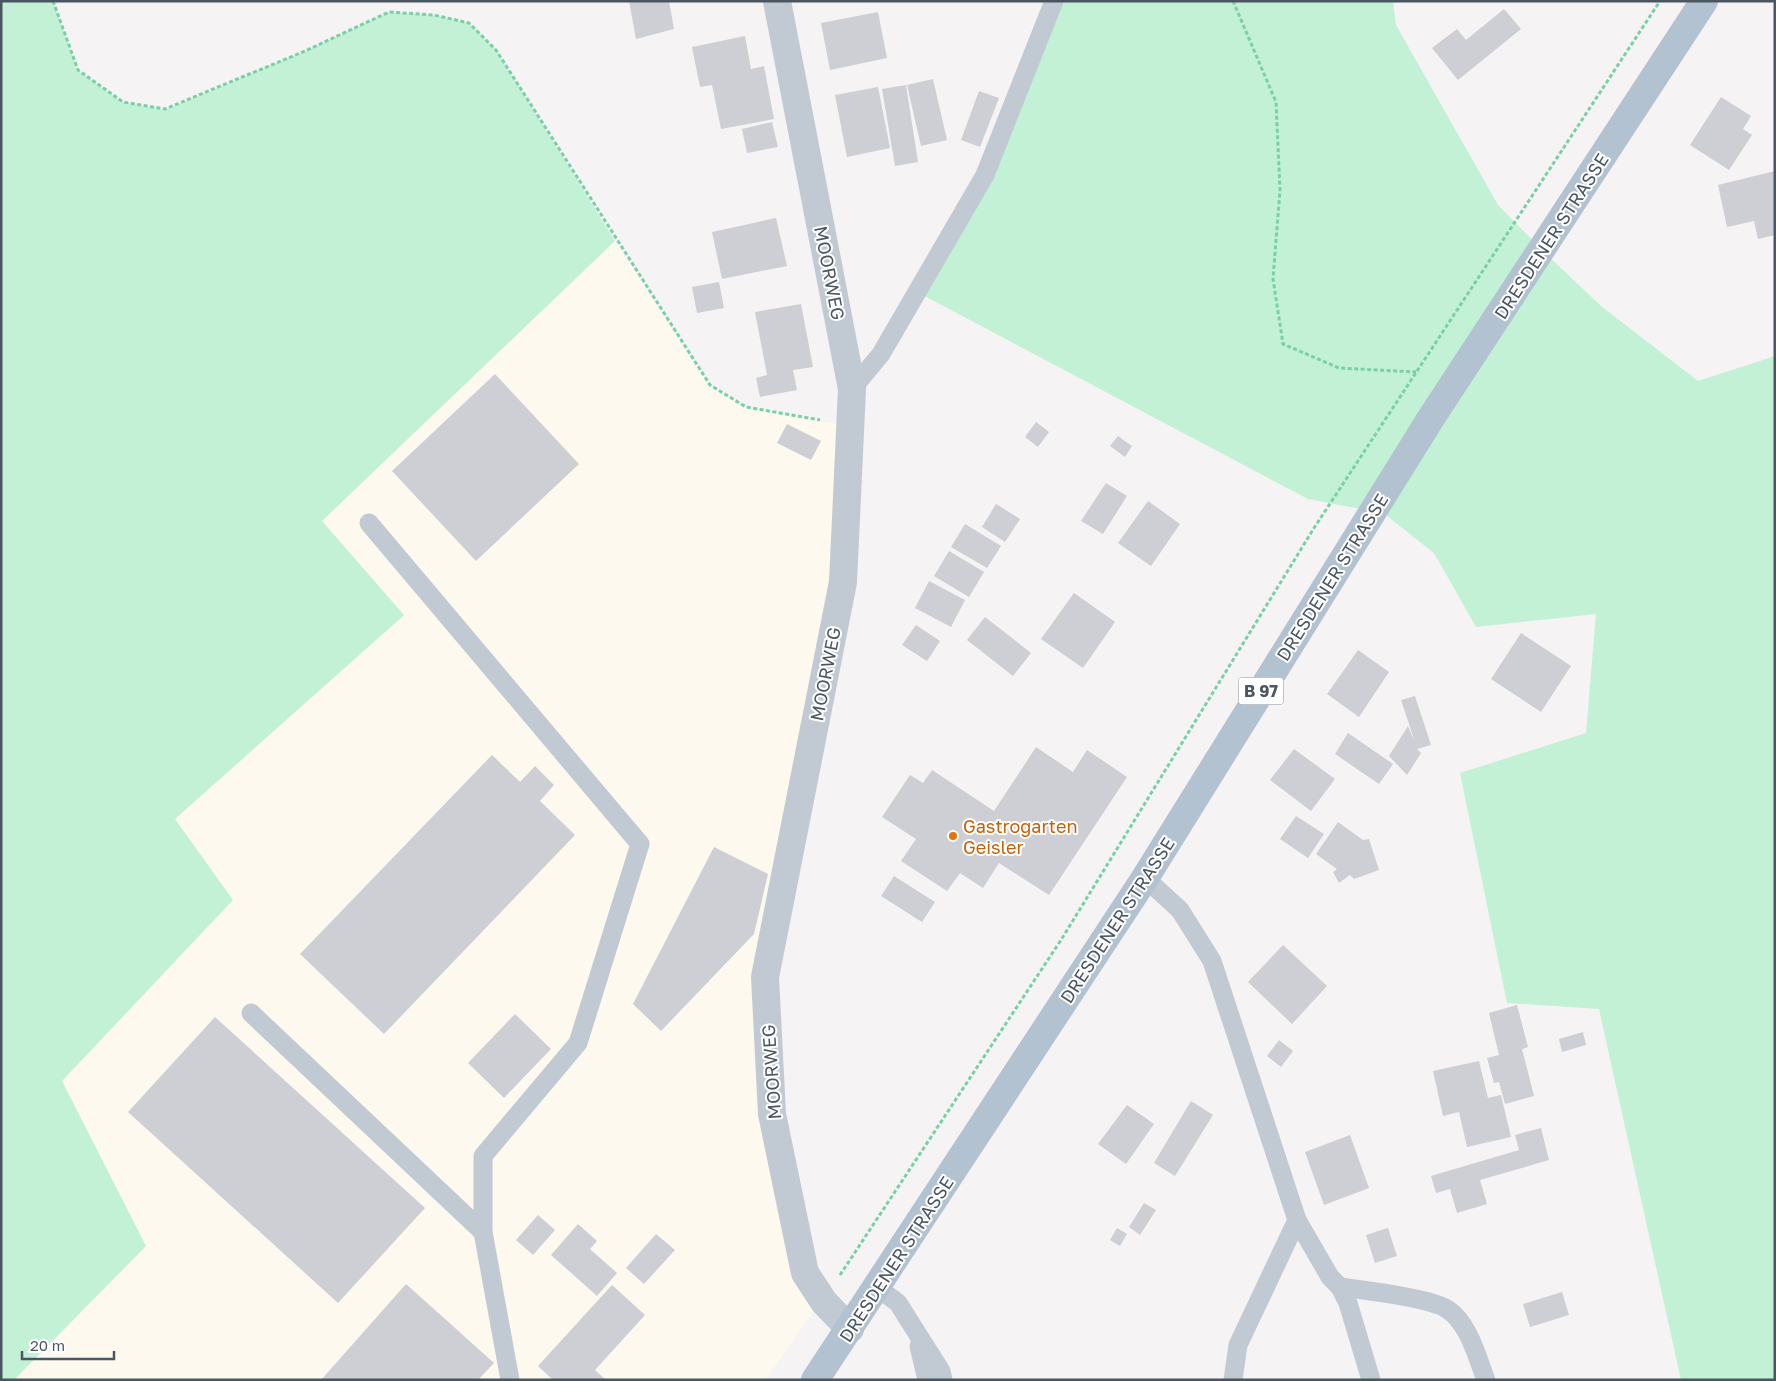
<svg xmlns="http://www.w3.org/2000/svg" width="1776" height="1381" font-family="'Golos Text',sans-serif">
	<style>
		.commercial { fill: #fdf9ef }
		.green { fill: #c3f1d5 }
		.building { fill: #cdcfd5 }
		.lines { fill: none; stroke-linecap: round; stroke-linejoin: round }
		.path { stroke: #7ad0a6; stroke-width: 3; stroke-dasharray: 4 2.5; stroke-linecap: butt }
		.service { stroke: #c1cad2; stroke-width: 19 }
		.minor { stroke: #c1cad2; stroke-width: 28 }
		.primary { stroke: #b3c2d1; stroke-width: 28 }
		.food-dot { fill: #e8710a; stroke: #fff; stroke-width: 2 }
		.labels { text-anchor: middle; dominant-baseline: central; stroke-width: 4; stroke-linejoin: round; paint-order: stroke }
		.shield { fill: #fff; stroke: #808990; stroke-width: 1 }
		.shield-label { font-size: 16px; font-weight: bold; fill: #4a5661 }
		.street-label { font-size: 18px; fill: #4a5661; stroke: #fff }
		.food-label { font-size: 18px; fill: #c56008; stroke: #fff; text-anchor: start }
	</style>
	<rect width="100%" height="100%" fill="#f5f3f3"/>
	<path class="commercial" d="M615,241L709,386L746,408L850,426L843,582L764,977L769,1115L821,1301L765,1380H14L146,1246L62,1081L192,943L175,819L404,616L322,521Z"/>
	<g class="green">
		<path d="M1,1H53L78,71L123,102L165,110L305,51L389,12L434,15L469,23L496,50L615,241L322,521L404,615L175,819L233,900L62,1081L146,1246L14,1380H1Z"/>
		<path d="M1054,1H1393L1396,25L1498,205L1540,248L1371,511L1308,499L917,292L985,175Z"/>
		<path d="M1543,251L1601,306L1698,381L1775,356V1380H1681L1599,1009L1507,1003L1460,773L1586,733L1596,614L1476,627L1434,553L1387,516L1374,512Z"/>
	</g>
	<g class="building">
		<path d="M629,1H669L674,29L636,39Z"/>
		<path d="M1504,9L1521,29L1458,80L1432,48L1457,29L1466,40Z"/>
		<path d="M878,12L887,58L830,70L821,23Z"/>
		<path d="M745,36L751,69L764,66L774,119L721,129L712,85L700,87L692,47Z"/>
		<path d="M933,79L947,140L921,146L907,85Z"/>
		<path d="M906,85L918,162L895,166L882,89Z"/>
		<path d="M878,87L890,148L847,157L835,95Z"/>
		<path d="M979,91L999,98L980,147L961,140Z"/>
		<path d="M1721,97L1751,116L1743,129L1752,135L1729,170L1690,145Z"/>
		<path d="M772,122L778,147L747,153L742,129Z"/>
		<path d="M1775,171V235L1758,239L1754,221L1727,227L1718,185Z"/>
		<path d="M776,218L787,266L722,279L712,232Z"/>
		<path d="M719,282L724,308L697,313L692,287Z"/>
		<path d="M801,304L813,367L793,370L797,390L760,397L756,378L767,375L755,312Z"/>
		<path d="M495,374L579,464L476,561L392,471Z"/>
		<path d="M1036,422L1049,432L1038,447L1025,437Z"/>
		<path d="M787,424L821,441L811,460L777,443Z"/>
		<path d="M1118,436L1132,446L1125,457L1110,446Z"/>
		<path d="M1106,483L1127,496L1103,534L1081,521Z"/>
		<path d="M1148,501L1180,524L1151,566L1118,543Z"/>
		<path d="M996,504L1020,519L1005,542L982,527Z"/>
		<path d="M965,524L1001,546L987,568L951,547Z"/>
		<path d="M949,551L984,572L969,597L934,576Z"/>
		<path d="M929,581L965,600L951,627L915,608Z"/>
		<path d="M1074,593L1115,622L1083,668L1041,639Z"/>
		<path d="M985,617L1031,653L1013,676L967,640Z"/>
		<path d="M916,625L940,641L927,661L902,645Z"/>
		<path d="M1521,633L1571,666L1541,712L1491,679Z"/>
		<path d="M1358,650L1389,672L1359,717L1327,694Z"/>
		<path d="M1415,696L1431,745L1417,749L1421,753L1407,775L1389,756L1408,726L1415,742L1401,700Z"/>
		<path d="M1348,733L1393,764L1379,784L1335,754Z"/>
		<path d="M1036,747L1073,772L1087,750L1127,777L1049,895L999,863L983,888L960,873L947,891L901,861L916,839L882,817L910,775L923,783L932,770L994,811Z"/>
		<path d="M1294,749L1335,779L1311,811L1270,780Z"/>
		<path d="M492,755L520,782L535,766L554,785L540,801L575,835L384,1034L300,954Z"/>
		<path d="M1296,816L1324,834L1308,858L1280,839Z"/>
		<path d="M1338,822L1363,840L1369,839L1379,870L1354,879L1350,875L1339,883L1333,872L1337,869L1316,854Z"/>
		<path d="M714,847L768,874L754,934L661,1031L633,1004Z"/>
		<path d="M894,876L935,902L922,922L881,896Z"/>
		<path d="M1283,945L1327,986L1292,1024L1248,982Z"/>
		<path d="M1517,1005L1528,1047L1522,1049L1534,1096L1505,1104L1499,1082L1494,1083L1487,1058L1499,1055L1489,1013Z"/>
		<path d="M515,1014L551,1049L504,1098L468,1063Z"/>
		<path d="M215,1017L425,1208L338,1303L128,1112Z"/>
		<path d="M1583,1032L1586,1045L1562,1052L1559,1039Z"/>
		<path d="M1279,1040L1293,1051L1281,1067L1267,1056Z"/>
		<path d="M1479,1061L1488,1098L1501,1095L1511,1137L1467,1147L1459,1112L1443,1116L1433,1071Z"/>
		<path d="M1191,1101L1213,1115L1175,1176L1154,1163Z"/>
		<path d="M1127,1105L1154,1124L1126,1164L1098,1144Z"/>
		<path d="M1541,1128L1549,1160L1480,1180L1487,1204L1457,1213L1450,1189L1436,1193L1431,1176L1519,1150L1515,1135Z"/>
		<path d="M1350,1135L1369,1188L1324,1205L1305,1152Z"/>
		<path d="M1144,1203L1156,1210L1140,1235L1129,1227Z"/>
		<path d="M538,1215L555,1230L533,1255L516,1240Z"/>
		<path d="M578,1224L597,1241L590,1249L617,1273L597,1296L551,1255Z"/>
		<path d="M1117,1228L1127,1234L1120,1246L1110,1240Z"/>
		<path d="M1388,1228L1397,1256L1375,1263L1366,1235Z"/>
		<path d="M656,1234L675,1250L644,1284L626,1268Z"/>
		<path d="M406,1284L494,1363L478,1380H321Z"/>
		<path d="M612,1285L645,1315L595,1370L606,1380H553L538,1366Z"/>
		<path d="M1562,1292L1569,1315L1530,1327L1523,1304Z"/>
	</g>
	<g class="lines">
		<g class="path">
			<path d="M53,1L78,70L123,102L165,109L305,51L389,12L434,15L469,23L496,50L710,385L746,407L820,420"/>
			<path d="M1233,1L1276,102L1280,190L1273,279L1283,344L1339,368L1416,372"/>
			<path d="M840,1275L1061,940L1314,528L1660,1"/>
		</g>
		<g class="service">
			<path d="M852,389L881,354L985,175L1054,1"/>
			<path d="M369,523L640,844L578,1043L483,1156V1232L510,1380"/>
			<path d="M1145,878L1180,910L1212,961L1297,1220L1238,1345L1233,1380"/>
			<path d="M251,1013L483,1232"/>
			<path d="M1297,1220L1330,1277L1340,1287L1348,1303L1371,1380"/>
			<path d="M877,1287L898,1303L941,1371L943,1380"/>
			<path d="M1340,1287C1363,1290 1430,1298 1447,1309C1469,1323 1477,1357 1486,1380"/>
			<path d="M919,1346L927,1380"/>
		</g>
		<path class="minor" d="M777,1L852,389L843,582L765,977L772,1114L805,1273L824,1302L850,1329"/>
		<path class="primary" d="M815,1380L1145,878L1431,418L1704,1"/>
	</g>
	<circle class="food-dot" cx="953" cy="836" r="5"/>
	<g class="labels">
		<rect class="shield" x="1238.5" y="677.5" width="45" height="27" rx="4"/>
		<g class="shield-label">
			<text x="1261" y="691">B 97</text>
		</g>
		<g class="street-label">
			<text transform="translate(1551 236) rotate(-57)">DRESDENER STRASSE</text>
			<text transform="translate(830 273) rotate(79)">MOORWEG</text>
			<text transform="translate(1332 577) rotate(-58)">DRESDENER STRASSE</text>
			<text transform="translate(825 674) rotate(-79)">MOORWEG</text>
			<text transform="translate(1117 920) rotate(-57)">DRESDENER STRASSE</text>
			<text transform="translate(771 1072) rotate(-94)">MOORWEG</text>
			<text transform="translate(896 1259) rotate(-57)">DRESDENER STRASSE</text>
		</g>
		<g class="food-label">
			<text x="963" y="826">Gastrogarten<tspan x="963" dy="21">Geisler</tspan></text>
		</g>
	</g>
	<rect width="1776" height="1381" fill="none" stroke="#4a5661" stroke-width="5"/>
	<path d="M22 1351v8h92v-8" fill="none" stroke="#4a5661" stroke-width="2.5"/>
	<text x="30" y="1351" font-size="15" fill="#4a5661" stroke="#ffffff" stroke-width="4" paint-order="stroke">20 m</text>
</svg>
